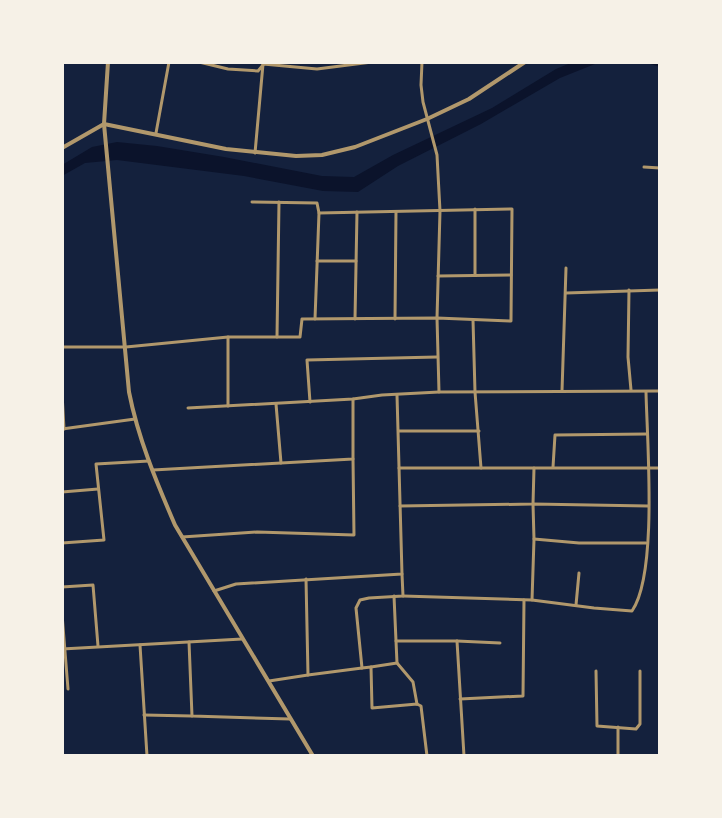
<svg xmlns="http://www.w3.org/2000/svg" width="722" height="818" font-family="'Work Sans',sans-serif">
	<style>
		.water { fill: #0b132b }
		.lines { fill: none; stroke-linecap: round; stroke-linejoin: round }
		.minor { stroke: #b1986c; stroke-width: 3 }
		.tertiary { stroke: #b1986c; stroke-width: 4 }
	</style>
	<rect width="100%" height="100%" fill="#14213d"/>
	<path class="water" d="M573,62H660V67L647,63L600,62L560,78L481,124L398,166L358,192L323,191L244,176L117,160L85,163L62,176V165L92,147L117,142L157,146L224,157L322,176L354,177L393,155L492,108L556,69Z"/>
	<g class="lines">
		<g class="minor">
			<path d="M199,62L228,69L258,71L263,65"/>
			<path d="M422,62L421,85L423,102L437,155L440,211L437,318L439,392"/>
			<path d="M156,133L169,62"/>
			<path d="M255,153L263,64L317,69L372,62"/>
			<path d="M644,167L660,168"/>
			<path d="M317,261H356"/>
			<path d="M475,275V209"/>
			<path d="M438,276L511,275"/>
			<path d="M629,290L628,357L631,390"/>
			<path d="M566,293L660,290"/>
			<path d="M315,319L319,213"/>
			<path d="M355,319L357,212"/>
			<path d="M395,319L396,212"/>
			<path d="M473,320L475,392L481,468"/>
			<path d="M228,337V406"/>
			<path d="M277,337L279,202"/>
			<path d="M62,347H126L228,337H300L302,319L437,318L511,321L512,209L319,213L317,203L252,202"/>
			<path d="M562,391L566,268"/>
			<path d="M62,393L64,429"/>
			<path d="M310,402L307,360L437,357"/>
			<path d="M276,404L281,463"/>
			<path d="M188,408L353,399L382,395L439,392L660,391"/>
			<path d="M62,429L135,419"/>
			<path d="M399,431H479"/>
			<path d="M553,467L555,435L647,434"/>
			<path d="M399,468H534L533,504L400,506"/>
			<path d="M534,468H660"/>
			<path d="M153,470L353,459V399"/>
			<path d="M62,492L98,489"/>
			<path d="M182,537L257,532L354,535L353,459"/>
			<path d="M534,539L579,543H646"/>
			<path d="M62,543L104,540L96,464L149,461"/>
			<path d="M62,587L93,585L98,646"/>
			<path d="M214,591L236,584L402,574L397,395"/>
			<path d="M394,596L396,641H457L464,756"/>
			<path d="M403,596L532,600L594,608L632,611C658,574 647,441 646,392"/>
			<path d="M532,600L534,539L533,504L648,506"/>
			<path d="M576,605L579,573"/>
			<path d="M62,614L68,689"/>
			<path d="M457,641L500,643"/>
			<path d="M189,642L192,716L290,719"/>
			<path d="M140,645L147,756"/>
			<path d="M62,649L242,639"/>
			<path d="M397,663L413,682L417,704"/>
			<path d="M371,667L397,663L396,641"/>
			<path d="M362,668L371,667L372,708L417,704L421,706L427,756"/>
			<path d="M596,671L597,726L636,729L640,724V671"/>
			<path d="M308,675L362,668L356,608L360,600L369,598L403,596L402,574"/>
			<path d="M269,681L308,675L306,579"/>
			<path d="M460,699L523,696L524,600"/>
			<path d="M144,715L192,716"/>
			<path d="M618,756V727"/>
		</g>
		<g class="tertiary">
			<path d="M108,62L104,124L129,392C138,438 156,481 175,525L313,756"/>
			<path d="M62,148L104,124L226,149L296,156L322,155L355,147L427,119L469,99L525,62"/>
		</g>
	</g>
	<rect width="722" height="818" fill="none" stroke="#f6f1e7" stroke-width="128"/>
</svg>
